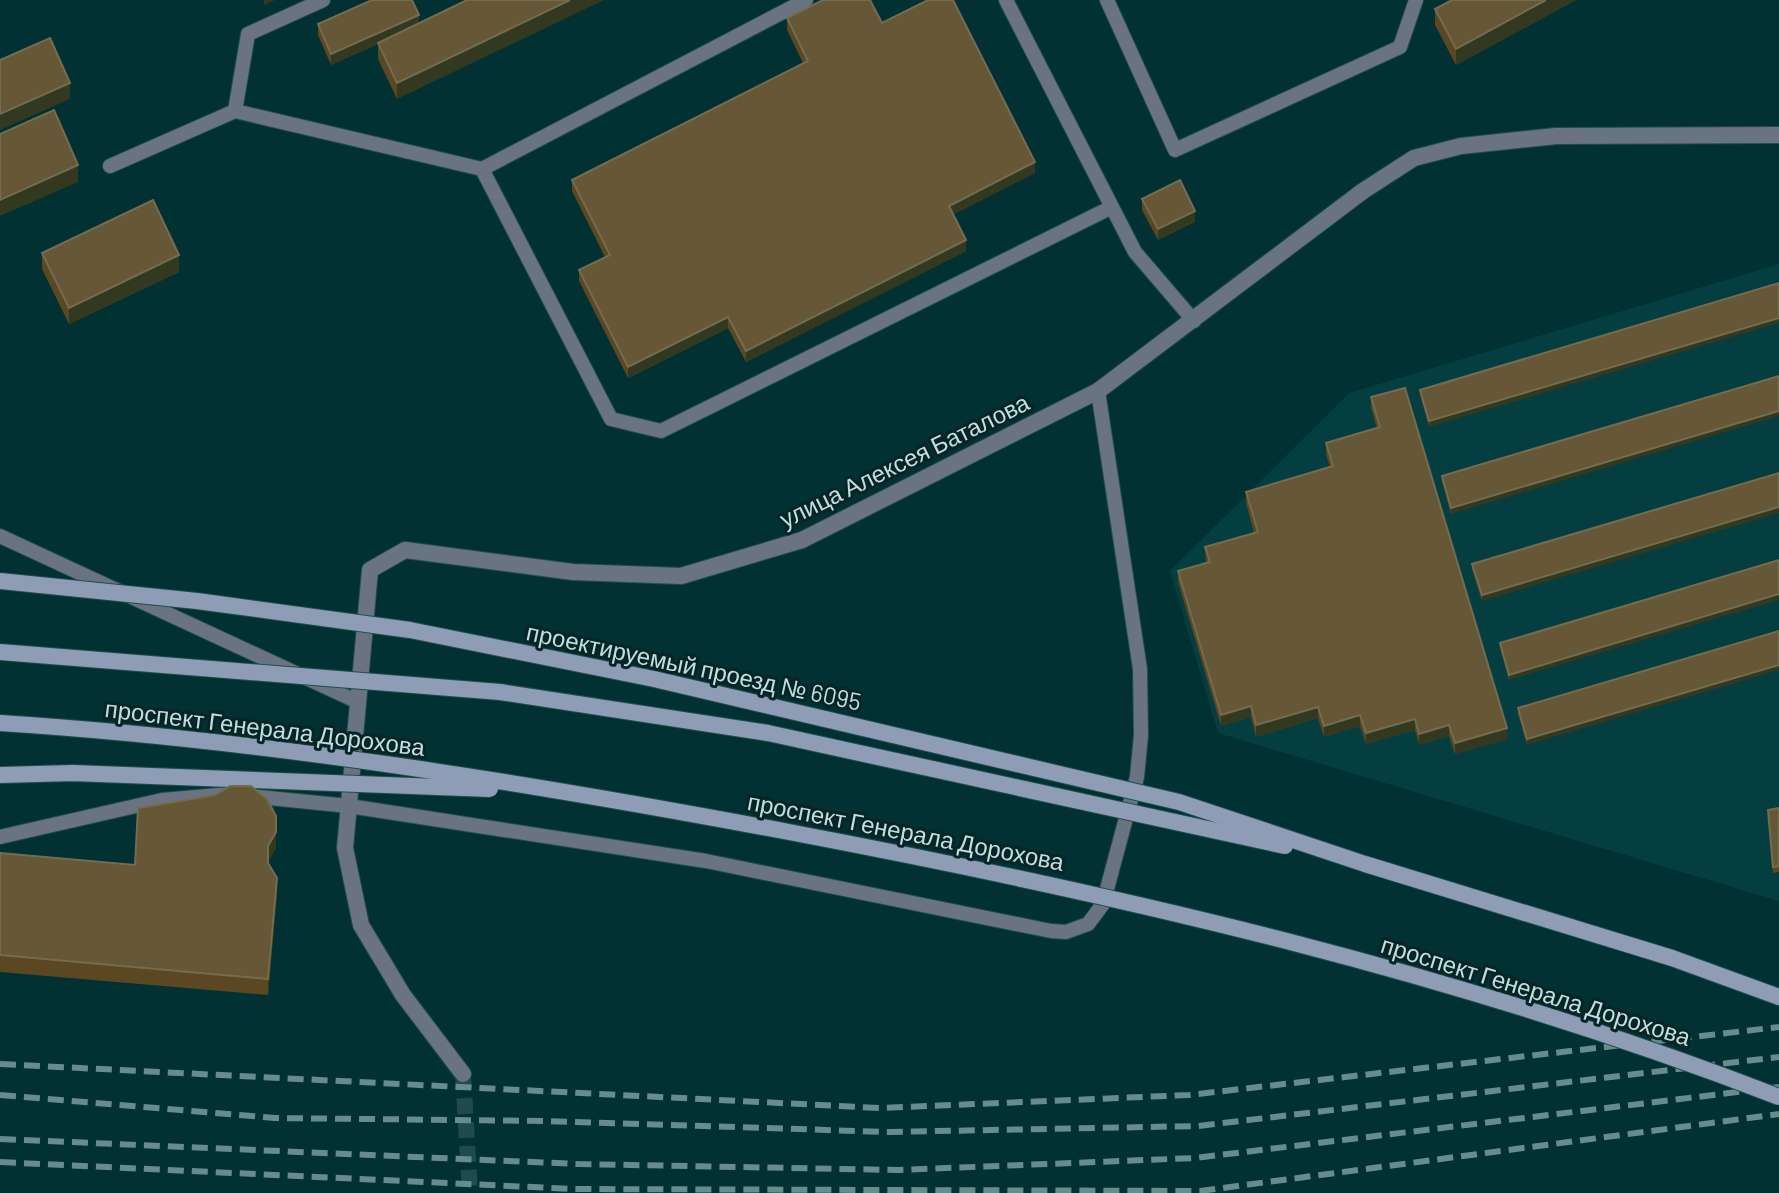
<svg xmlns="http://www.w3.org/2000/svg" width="1779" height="1193" font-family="Barlow,sans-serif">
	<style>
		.built { fill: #043e41 }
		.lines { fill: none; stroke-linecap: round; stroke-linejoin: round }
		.minor-tunnel { stroke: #1f4b4d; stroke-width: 16; stroke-dasharray: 16 8; stroke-linecap: butt }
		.service-casing { stroke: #214d4e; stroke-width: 16 }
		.minor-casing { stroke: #214d4e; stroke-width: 18 }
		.secondary-casing { stroke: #214d4e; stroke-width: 18 }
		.service { stroke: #6a7382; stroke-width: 14 }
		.minor { stroke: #6a7382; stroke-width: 16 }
		.secondary { stroke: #8e9db5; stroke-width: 16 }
		.rail { stroke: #688c8e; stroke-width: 6; stroke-dasharray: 16 8; stroke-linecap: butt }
		.secondary-bridge-casing { stroke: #214d4e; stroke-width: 18; stroke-linecap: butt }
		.secondary-bridge { stroke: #8e9db5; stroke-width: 16 }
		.wall { fill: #5b4721 }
		.shaded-wall { fill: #333820 }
		.building { fill: #665736; stroke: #746c50; stroke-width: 2 }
		.labels { text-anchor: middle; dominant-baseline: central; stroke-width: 6; stroke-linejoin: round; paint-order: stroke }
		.street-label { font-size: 24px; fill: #c2ddde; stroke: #072527 }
	</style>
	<rect width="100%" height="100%" fill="#023133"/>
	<path class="built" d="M1779,264V901L1218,733L1170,571L1349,393Z"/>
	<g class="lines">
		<path class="minor-tunnel" d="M463,1074L470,1193"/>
		<g class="service-casing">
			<g id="service">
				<path d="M1006,0L1135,252L1194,321"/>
				<path d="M1107,0L1175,150L1400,47L1416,0"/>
				<path d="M235,111L248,34L323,0"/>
				<path d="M110,166L235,111L482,169L611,419L661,431L1110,208"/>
				<path d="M482,169L806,0"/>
				<path d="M0,536L358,702"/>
				<path d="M0,837L162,800L230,794L349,806L706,861L1051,931L1066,932L1088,924L1103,904L1137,777L1141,735L1140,669L1098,391"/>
			</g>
		</g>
		<g class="minor-casing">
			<path id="minor" d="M463,1074L403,995L361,925L345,848L370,570L405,550L573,572L681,576L802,540L1098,391L1363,191L1414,158L1461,146L1556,136L1779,135"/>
		</g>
		<g class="secondary-casing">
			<path id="secondary" d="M1365,864L1672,958L1779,997"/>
		</g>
		<use href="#service" class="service"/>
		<use href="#minor" class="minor"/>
		<use href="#secondary" class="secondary"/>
		<g class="rail">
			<path d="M0,1064L880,1108L1189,1095L1779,1027"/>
			<path d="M0,1095L275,1118L546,1121L889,1132L1198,1126L1779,1057"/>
			<path d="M0,1139L578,1164L898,1170L1195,1158L1779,1087"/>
			<path d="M0,1162L573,1189L1200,1191L1779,1114"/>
		</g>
		<g class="secondary-bridge-casing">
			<g id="secondary-bridge">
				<path d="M0,581L197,601L410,630L654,679L1179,802L1365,864"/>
				<path d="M0,652L500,692L768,733L1285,846"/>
				<path d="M0,723C265,740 528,783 789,832C1126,896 1459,973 1779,1097"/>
				<path d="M0,775L73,773L490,789"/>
			</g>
		</g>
		<use href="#secondary-bridge" class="secondary-bridge"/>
	</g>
	<g class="wall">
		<path d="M412,0L397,99L378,59V44L331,65L318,35V24Z"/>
		<path d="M1576,0L1456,65L1435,25V9Z"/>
		<path d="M787,18L882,23L1035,173L953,214L966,251L746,362L728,328L628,378L579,281V270L605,257L572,191V180L803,63L787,30Z"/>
		<path d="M1142,199L1195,222L1158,240L1142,210Z"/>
		<path d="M42,253L179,272L69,324L42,269Z"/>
		<path d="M1779,283L1429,427L1420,395V390Z"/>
		<path d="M1779,376L1451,514L1442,482V476Z"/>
		<path d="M1371,397L1507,739L1455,754L1449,736L1419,745L1415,730L1366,744L1360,726L1324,737L1318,718L1256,737L1251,717L1221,726L1178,582V571L1206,563L1205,547L1254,533L1246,503V492L1330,467L1326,455V443L1377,428L1371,408Z"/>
		<path d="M1779,473L1482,601L1472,569V564Z"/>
		<path d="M1779,560L1509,680L1500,648V643Z"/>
		<path d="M1779,631L1527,745L1518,714V708Z"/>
		<path d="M215,795L276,848L268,862L277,894L268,995L0,972V853L135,865Z"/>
		<path d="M1779,808V872L1773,873L1768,815Z"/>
	</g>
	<g class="shaded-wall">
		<path d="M264,0H275L264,5Z"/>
		<path d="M570,0H604L397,99V83Z"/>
		<path d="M1546,0H1576L1456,65V49Z"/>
		<path d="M419,15V26L331,65V54Z"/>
		<path d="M70,83V99L0,130V114Z"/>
		<path d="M1035,162V173L949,217V206Z"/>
		<path d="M78,165V182L0,216V200Z"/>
		<path d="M1195,211V222L1158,240V229Z"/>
		<path d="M966,240V251L746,362V351Z"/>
		<path d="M179,255V272L69,324V308Z"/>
		<path d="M728,317V328L628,378V367Z"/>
		<path d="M1779,318V323L1429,427V421Z"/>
		<path d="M1779,411V416L1451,514V508Z"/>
		<path d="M1779,507V513L1482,601V595Z"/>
		<path d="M1779,594V600L1509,680V675Z"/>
		<path d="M1779,665V670L1527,745V739Z"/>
		<path d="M1251,706V717L1221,726V715Z"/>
		<path d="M1318,707V718L1256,737V725Z"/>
		<path d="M1360,715V726L1324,737V726Z"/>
		<path d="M1415,719V730L1366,744V733Z"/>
		<path d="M1449,725V736L1419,745V734Z"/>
		<path d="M1507,728V739L1455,754V743Z"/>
		<path d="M276,816V848L268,862V846Z"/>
		<path d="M277,878V894L268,995V979Z"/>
	</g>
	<g class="building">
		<path d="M372,0H412L419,15L331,54L318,24Z"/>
		<path d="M467,0H570L397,83L378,43Z"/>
		<path d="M823,0H870L882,23L928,0H953L1035,162L949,206L966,240L746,351L728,317L628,367L579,270L610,255L572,180L808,61L787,18Z"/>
		<path d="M1452,0H1546L1456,49L1435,9Z"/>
		<path d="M50,38L70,83L0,114V60Z"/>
		<path d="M54,110L78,165L0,200V134Z"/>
		<path d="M1180,180L1195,211L1158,229L1142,199Z"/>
		<path d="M153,200L179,255L69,308L42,253Z"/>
		<path d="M1779,283V318L1429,421L1420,390Z"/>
		<path d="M1779,376V411L1451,508L1442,476Z"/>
		<path d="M1405,388L1507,728L1455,743L1449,725L1419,734L1415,719L1366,733L1360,715L1324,726L1318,707L1256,725L1251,706L1221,715L1178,571L1210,562L1205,547L1258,532L1246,492L1333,466L1326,443L1380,427L1371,397Z"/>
		<path d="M1779,473V507L1482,595L1472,564Z"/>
		<path d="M1779,560V594L1509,675L1500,643Z"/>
		<path d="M1779,631V665L1527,739L1518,708Z"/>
		<path d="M230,786H251L267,799L276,816V832L268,846V863L277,878L268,979L0,955V853L135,865L138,808L215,795Z"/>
		<path d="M1779,808V866L1773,867L1768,810Z"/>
	</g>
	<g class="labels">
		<g class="street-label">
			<text transform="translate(904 460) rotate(-26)">улица Алексея Баталова</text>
			<text transform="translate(694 666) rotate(12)">проектируемый проезд № 6095</text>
			<text transform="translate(265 727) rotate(7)">проспект Генерала Дорохова</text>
			<text transform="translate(906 831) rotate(11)">проспект Генерала Дорохова</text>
			<text transform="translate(1536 990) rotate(17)">проспект Генерала Дорохова</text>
		</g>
	</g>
</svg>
